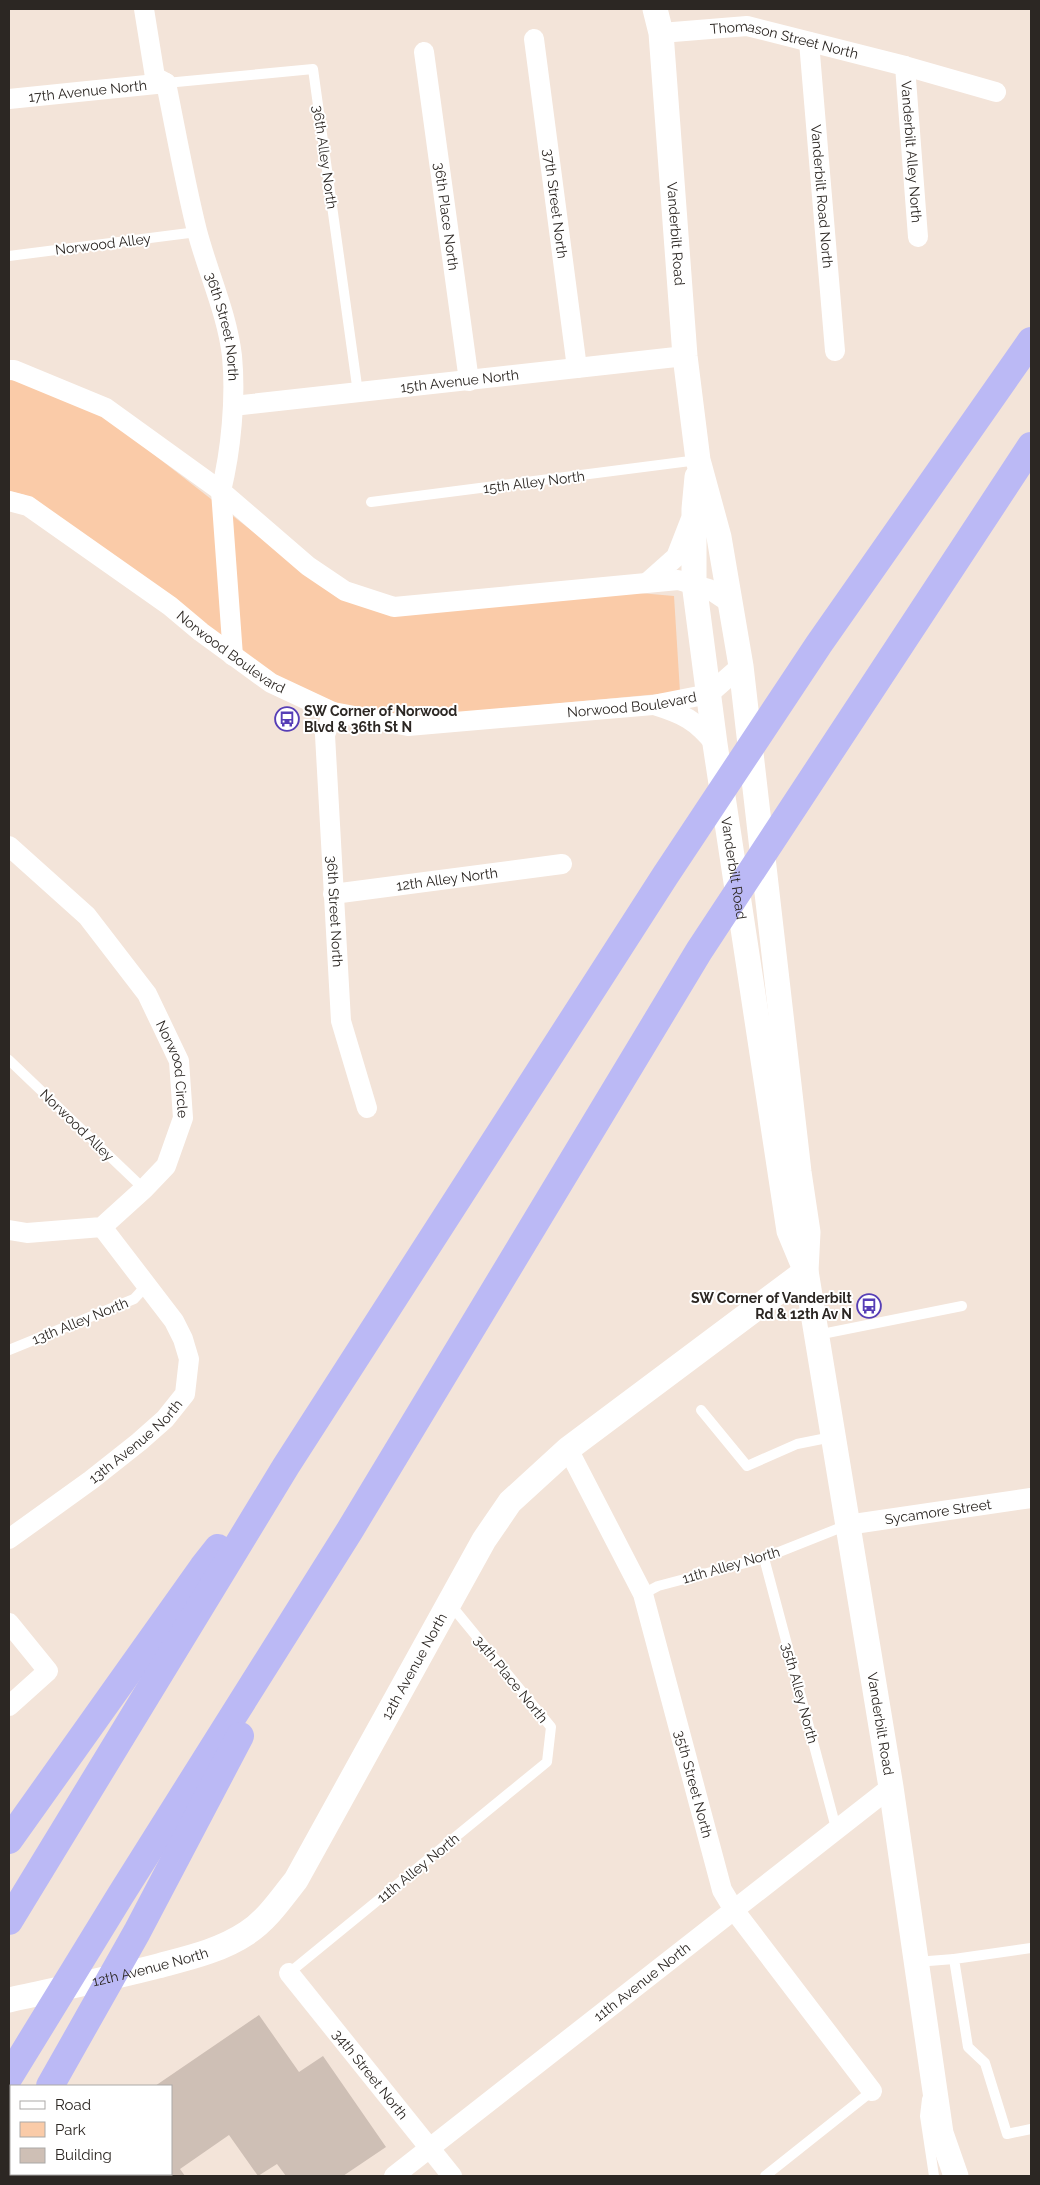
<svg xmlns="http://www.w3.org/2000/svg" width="1040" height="2185" font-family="Raleway,sans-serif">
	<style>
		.green { fill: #facba8 }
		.building { fill: #cebfb5 }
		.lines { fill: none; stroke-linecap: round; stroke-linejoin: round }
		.service { stroke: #fff; stroke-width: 10 }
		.minor { stroke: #fff; stroke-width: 20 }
		.tertiary { stroke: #fff; stroke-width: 25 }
		.motorway { stroke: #bbb9f5; stroke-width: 28 }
		.labels { text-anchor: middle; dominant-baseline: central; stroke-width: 4; stroke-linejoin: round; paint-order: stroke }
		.street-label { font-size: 14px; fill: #2c2723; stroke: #fff }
		.poi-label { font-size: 14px; font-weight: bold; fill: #2c2723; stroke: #fff; text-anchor: start }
	</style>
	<rect width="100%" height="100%" fill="#f3e4d9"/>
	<path class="green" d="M9,380L17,381L102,414L338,598L390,615L628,592L674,596L680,692L410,717L336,703L275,675L25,495L9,491Z"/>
	<g class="building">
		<path d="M259,2015L299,2072L323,2056L386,2147L343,2176H286L277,2164L258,2176L229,2135L180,2169L185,2176H168L166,2174H171V2086H155Z"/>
		<path d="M71,2174H161L163,2176H67Z"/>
	</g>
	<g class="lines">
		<g class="service">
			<path d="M166,83L313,69L358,393"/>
			<path d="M9,256L197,232"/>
			<path d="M371,502L698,460"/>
			<path d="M9,1060L144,1189"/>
			<path d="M817,1335L962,1306"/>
			<path d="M9,1350L134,1299L146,1286"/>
			<path d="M701,1410L747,1466L797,1444L832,1437"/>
			<path d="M764,1558L836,1828"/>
			<path d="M643,1594L658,1586L764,1558L847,1525"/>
			<path d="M1031,1948L954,1959L968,2047L985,2063L1007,2134L1031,2129"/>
			<path d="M916,1962L954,1959"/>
			<path d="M289,1973L547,1762L551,1727L450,1604"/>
			<path d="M927,2099L925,2116L934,2176"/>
			<path d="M765,2176L872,2091"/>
		</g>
		<g class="minor">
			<path id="s1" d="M144,9L155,77L166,83C176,132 185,183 197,231C208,273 227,313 232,356C236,398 231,451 221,491L233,656"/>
			<path id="s2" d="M661,33L747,26L905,66L996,92"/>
			<path id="s3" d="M534,39L577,368"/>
			<path id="s4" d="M809,42L835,351"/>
			<path id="s5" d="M424,52L469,381"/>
			<path id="s6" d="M905,66L918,237"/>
			<path id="s7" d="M9,99L166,83"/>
			<path d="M9,370H14L106,408L221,491L308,566L345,591L394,607L678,580L709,589L730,603"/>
			<path id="s8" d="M233,406L685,356"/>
			<path id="s9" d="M9,501L28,506L170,606L201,632L271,683L333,712L408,726L653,705L709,694L741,666"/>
			<path d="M649,581L676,557L690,521"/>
			<path d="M654,705C683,714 696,720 715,744"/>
			<path id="s10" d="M333,712L325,735L341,1021L367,1108"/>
			<path id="s11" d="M9,846L87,916L147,994L179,1061L183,1118L166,1166L144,1189L102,1227L27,1233L9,1230"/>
			<path id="s12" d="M333,894L562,864"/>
			<path id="s13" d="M568,1449L643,1594L722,1890L734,1910L872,2091"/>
			<path id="s14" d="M847,1525L1031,1498"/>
			<path id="s15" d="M9,1539L91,1480L139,1442L165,1419L185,1394L189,1359L183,1339L174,1321L102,1227"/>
			<path d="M9,1623L48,1671L9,1706"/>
			<path id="s16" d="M289,1973L452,2176"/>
			<path id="s17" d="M394,2176L891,1787"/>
		</g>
		<g class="tertiary">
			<path id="s18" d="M655,9L661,33L685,356L698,460L719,537L741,666L799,1172L808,1232L806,1271L891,1787L941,2133L956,2176"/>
			<path id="s19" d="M697,477L694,509V583L715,744L789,1231L804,1267"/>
			<path id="s20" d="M9,2000C58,1989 108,1979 158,1966C188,1958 220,1951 247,1933C267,1920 281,1899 296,1880L484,1540L510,1502L568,1449L806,1271"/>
		</g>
		<g class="motorway">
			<path d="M9,1840L203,1567L218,1548"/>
			<path d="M9,1921L286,1466L665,876L819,644L1031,341"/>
			<path d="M9,2077L120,1896L350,1530L699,951L1031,446"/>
			<path d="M50,2086L137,1932L240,1736"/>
			<path d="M9,2161L11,2157"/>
		</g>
	</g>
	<defs>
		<g id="bus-ring" transform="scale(1.25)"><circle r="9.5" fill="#fff" stroke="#563eb6" stroke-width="1.5"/><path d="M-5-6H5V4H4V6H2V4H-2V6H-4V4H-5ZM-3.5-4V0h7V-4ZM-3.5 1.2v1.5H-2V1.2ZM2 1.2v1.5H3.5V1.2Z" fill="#563eb6"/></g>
	</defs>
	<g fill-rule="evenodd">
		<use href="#bus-ring" x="287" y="719"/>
		<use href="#bus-ring" x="869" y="1306"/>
	</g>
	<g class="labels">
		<g class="street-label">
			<text stroke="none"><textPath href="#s2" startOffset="125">Thomason Street North</textPath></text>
			<text stroke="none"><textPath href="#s7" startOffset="79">17th Avenue North</textPath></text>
			<text stroke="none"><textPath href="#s6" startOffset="86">Vanderbilt Alley North</textPath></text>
			<text transform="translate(325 157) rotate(82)">36th Alley North</text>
			<text stroke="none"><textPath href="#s4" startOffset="155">Vanderbilt Road North</textPath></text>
			<text stroke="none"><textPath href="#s3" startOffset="166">37th Street North</textPath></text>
			<text stroke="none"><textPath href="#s5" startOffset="166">36th Place North</textPath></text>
			<text stroke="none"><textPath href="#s18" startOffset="226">Vanderbilt Road</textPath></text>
			<text transform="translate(103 244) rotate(-7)">Norwood Alley</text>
			<text stroke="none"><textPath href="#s1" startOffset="332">36th Street North</textPath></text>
			<text stroke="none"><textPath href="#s8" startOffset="228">15th Avenue North</textPath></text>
			<text transform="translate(534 482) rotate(-7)">15th Alley North</text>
			<text stroke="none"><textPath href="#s9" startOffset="270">Norwood Boulevard</textPath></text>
			<text stroke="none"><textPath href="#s9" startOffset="690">Norwood Boulevard</textPath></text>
			<text stroke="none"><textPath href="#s19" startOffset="394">Vanderbilt Road</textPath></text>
			<text stroke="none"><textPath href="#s12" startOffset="115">12th Alley North</textPath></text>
			<text stroke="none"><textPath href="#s10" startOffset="201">36th Street North</textPath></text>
			<text stroke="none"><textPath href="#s11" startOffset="284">Norwood Circle</textPath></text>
			<text transform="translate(77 1125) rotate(44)">Norwood Alley</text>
			<text transform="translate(80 1321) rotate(-22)">13th Alley North</text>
			<text stroke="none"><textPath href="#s15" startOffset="160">13th Avenue North</textPath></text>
			<text stroke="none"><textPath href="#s14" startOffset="92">Sycamore Street</textPath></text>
			<text transform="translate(731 1565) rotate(-16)">11th Alley North</text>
			<text stroke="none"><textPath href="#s20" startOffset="565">12th Avenue North</textPath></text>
			<text transform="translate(511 1679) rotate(51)">34th Place North</text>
			<text transform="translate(800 1693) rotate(75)">35th Alley North</text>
			<text stroke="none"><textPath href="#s18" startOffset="1732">Vanderbilt Road</textPath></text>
			<text stroke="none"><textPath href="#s13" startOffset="360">35th Street North</textPath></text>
			<text transform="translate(418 1868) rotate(-39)">11th Alley North</text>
			<text stroke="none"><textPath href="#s20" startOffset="145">12th Avenue North</textPath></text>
			<text stroke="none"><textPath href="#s17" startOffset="315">11th Avenue North</textPath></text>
			<text stroke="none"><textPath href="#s16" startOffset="130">34th Street North</textPath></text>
		</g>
		<g class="poi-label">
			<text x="304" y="711">SW Corner of Norwood<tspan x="304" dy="16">Blvd &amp; 36th St N</tspan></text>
			<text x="852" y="1298" text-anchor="end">SW Corner of Vanderbilt<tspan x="852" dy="16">Rd &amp; 12th Av N</tspan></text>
		</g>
	</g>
	<rect width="1040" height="2185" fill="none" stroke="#2c2723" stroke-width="20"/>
	<rect x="10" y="2085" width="162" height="90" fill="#ffffff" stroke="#aba9a7"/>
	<rect x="20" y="2101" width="25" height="8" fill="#ffffff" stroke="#aba9a7"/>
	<text x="55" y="2110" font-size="15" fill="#2c2723">Road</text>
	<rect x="20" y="2122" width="25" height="15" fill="#facba8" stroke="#aba9a7"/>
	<text x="55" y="2135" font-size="15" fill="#2c2723">Park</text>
	<rect x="20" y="2148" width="25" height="15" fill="#cebfb5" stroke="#aba9a7"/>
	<text x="55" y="2160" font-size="15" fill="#2c2723">Building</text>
</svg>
